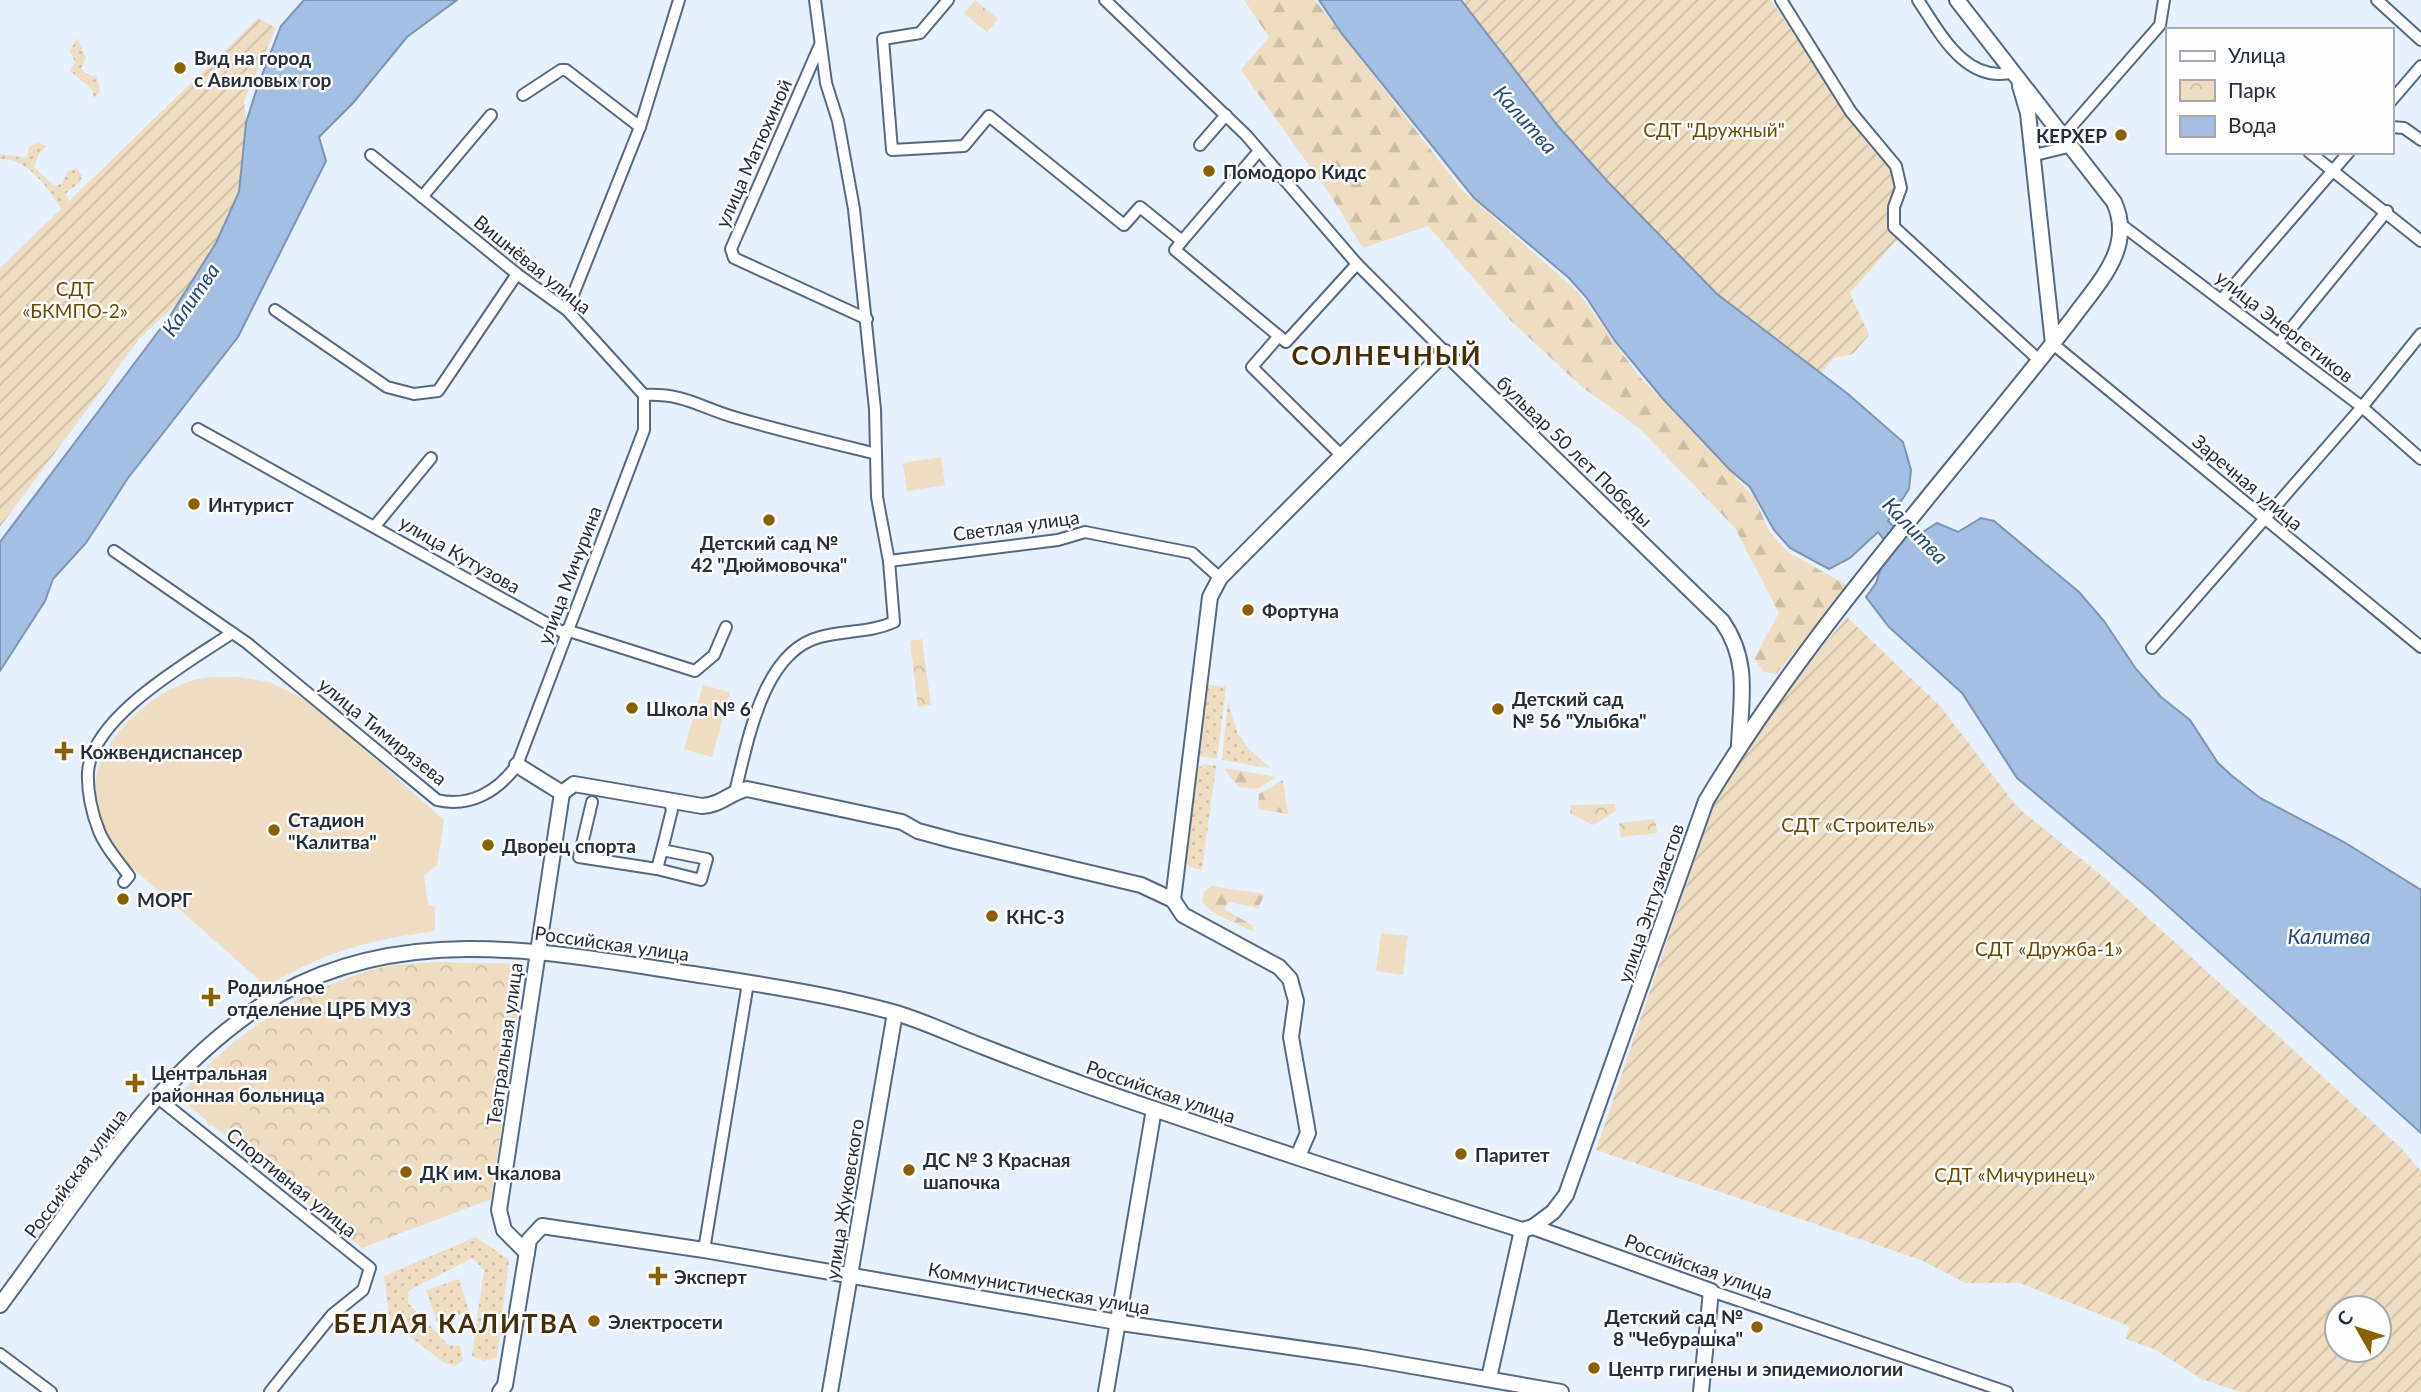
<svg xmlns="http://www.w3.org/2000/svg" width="2421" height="1392" font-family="Lato,sans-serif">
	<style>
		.grass { fill: url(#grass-dots) }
		.forest { fill: url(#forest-firs) }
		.park { fill: url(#park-crowns) }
		.garden { fill: url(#garden-furrows); fill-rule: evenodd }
		.pitch { fill: #eeddc1 }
		.water { fill: #a4bfe4; stroke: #7e94b1; stroke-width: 2 }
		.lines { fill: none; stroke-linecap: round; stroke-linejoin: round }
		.street-casing { stroke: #556982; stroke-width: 14 }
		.secondary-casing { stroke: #556982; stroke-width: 18 }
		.street { stroke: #fff; stroke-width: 10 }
		.secondary { stroke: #fff; stroke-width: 14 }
		.poi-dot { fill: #8a6001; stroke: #fdfdfd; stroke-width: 2.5 }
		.labels { text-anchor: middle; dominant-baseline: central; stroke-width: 5; stroke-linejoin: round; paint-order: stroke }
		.poi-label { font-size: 19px; font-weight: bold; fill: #252e39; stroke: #fdfdfd; text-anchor: start }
		.park-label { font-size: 19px; fill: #6b4a00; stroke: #fdfdfd }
		.street-label { font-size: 19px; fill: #252e39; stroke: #fdfdfd }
		.water-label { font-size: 21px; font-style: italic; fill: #234877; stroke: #fdfdfd }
		.district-label { font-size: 26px; font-weight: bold; letter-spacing: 2px; fill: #442f08; stroke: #fdfdfd }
	</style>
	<defs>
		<pattern id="grass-dots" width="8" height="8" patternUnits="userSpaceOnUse" patternTransform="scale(1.75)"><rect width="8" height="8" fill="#eeddc1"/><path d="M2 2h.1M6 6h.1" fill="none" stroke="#ccbea7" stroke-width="1.8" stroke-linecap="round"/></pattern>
		<pattern id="forest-firs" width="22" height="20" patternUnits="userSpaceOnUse" patternTransform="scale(1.75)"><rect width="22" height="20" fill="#eeddc1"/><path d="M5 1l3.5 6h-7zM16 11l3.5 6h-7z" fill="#ccbea7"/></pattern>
		<pattern id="park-crowns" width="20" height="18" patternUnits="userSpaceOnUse" patternTransform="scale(1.75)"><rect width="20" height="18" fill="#eeddc1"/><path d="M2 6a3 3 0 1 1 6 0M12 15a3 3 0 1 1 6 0" fill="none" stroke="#ccbea7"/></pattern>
		<pattern id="garden-furrows" width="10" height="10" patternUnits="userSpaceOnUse" patternTransform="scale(1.75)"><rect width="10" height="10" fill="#eeddc1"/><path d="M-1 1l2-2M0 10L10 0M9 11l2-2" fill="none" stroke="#ccbea7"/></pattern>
	</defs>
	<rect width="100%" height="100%" fill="#e7f0fd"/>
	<g class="grass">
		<path d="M77,38L86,58L81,68L86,74L97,77L100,92L94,98L92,89L70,71L75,62L70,51Z"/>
		<path d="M38,143L47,146L40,152L34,167L55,186L61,184L68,171L77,169L82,175L80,182L65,194L76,210L70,223C56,200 32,157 0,159V154L27,158L29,147Z"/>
		<path d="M1208,685L1226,687L1217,759L1200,756Z"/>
		<path d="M1228,702L1238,734L1248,748L1270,768L1222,760Z"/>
		<path d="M1205,764L1216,766L1202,870L1190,867L1186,861L1198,768Z"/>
		<path d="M476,1237L509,1260L497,1357L484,1361L472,1356L484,1270L472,1258L408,1291V1303L448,1345L460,1346L463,1360L455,1366L443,1362L390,1321L384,1276Z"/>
		<path d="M459,1279L469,1311L437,1322L426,1290Z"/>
	</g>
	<g class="forest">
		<path d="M1244,0H1315L1461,189L1578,292L1638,375L1754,497L1769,531L1788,552L1848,586L1776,674L1764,672L1754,658L1779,613L1735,528L1639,428L1582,387L1509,319L1428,226L1363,248L1331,196L1241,70L1269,37Z"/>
		<path d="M1224,768L1276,777L1258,789L1238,787Z"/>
		<path d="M1283,780L1288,814L1258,809L1259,794Z"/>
		<path d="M1211,886L1265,894L1258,908L1228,902L1224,909L1252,925L1254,932L1214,913L1202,902L1204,892Z"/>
	</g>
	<g class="park">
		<path d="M975,0L998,19L987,32L964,13Z"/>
		<path d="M922,639L931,705L918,707L910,641Z"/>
		<path d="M1615,804L1616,811L1593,825L1570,813L1571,805Z"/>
		<path d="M1655,819L1657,833L1621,837L1619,823Z"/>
		<path d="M434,962L525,964L491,1199L362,1248L178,1097C230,1036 297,991 375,969C393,964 414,964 434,962Z"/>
	</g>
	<g class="garden">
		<path d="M1448,0H1771L1865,141L1899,179L1901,235L1850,293L1869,335L1853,354L1833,358L1814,384L1763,343L1624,208L1579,147L1497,66Z"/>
		<path d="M258,18L276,28L244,101L248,140L246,183L215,254L178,302L140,338L0,527V268Z"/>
		<path d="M1847,617L1941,707L2017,807L2102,876L2401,1148L2421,1171V1392H2240L2202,1379L2154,1349L2126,1339L2129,1326L2020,1283H1966L1921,1260L1596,1150L1716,797L1780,698ZM2337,1308H2379V1350H2337Z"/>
	</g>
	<g class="pitch">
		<path d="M941,457L945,485L907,491L903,463Z"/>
		<path d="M238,677L270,682L313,704L444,820L437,865L424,876L428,904L435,907V931C364,941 326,951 264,988L258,979L120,857C105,835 89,797 98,770C112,728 153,692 194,680C207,676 224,678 238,677Z"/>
		<path d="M703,685L730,692L712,757L684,749Z"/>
		<path d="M1381,933L1408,936L1403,975L1376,971Z"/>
		<path d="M244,1088L251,1115L208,1126L201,1099Z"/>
	</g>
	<g class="water">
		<path d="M304,0H457L407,37L353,103L319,137L326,161L238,337L128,478L86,543L53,579L45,601L0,671V542L170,316L216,243L239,192L246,123L257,88L281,26Z"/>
		<path d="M1319,0H1461L1558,126L1608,182L1717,294L1848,394L1903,442L1911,470L1909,489L1888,521L1903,536L1923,532L1937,523L1958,532L1981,518L1994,521L2079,592L2104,621L2136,669L2161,697L2190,720L2218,763L2231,775L2260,798L2344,842L2421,890V1133L2150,890L2017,778L1962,693L1889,627L1866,597L1876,583L1888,545L1878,532L1850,558L1829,569L1790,548L1774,530L1750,487L1730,470L1663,399L1615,341L1586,297L1569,278L1474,198L1342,34Z"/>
	</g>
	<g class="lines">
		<g class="street-casing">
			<g id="street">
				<path d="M948,0L920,33L883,39L892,150L964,146L989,116L1124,225L1140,207L1182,241L1175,250L1286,342L1357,264"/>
				<path d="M1105,0L1246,135L1357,264L1445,352"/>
				<path d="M1781,0L1851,112L1896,166L1901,188L1894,207V227L2040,361"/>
				<path d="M1918,0C1940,33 1966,85 2014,72"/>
				<path d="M2377,0L2421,40"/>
				<path d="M820,45L731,249L734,258L867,319"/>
				<path d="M523,95L561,70H566L640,127"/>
				<path d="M2391,101L2421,66"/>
				<path d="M2391,127L2404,128L2421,140"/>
				<path d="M2064,135L2160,25L2164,0"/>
				<path d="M1200,145L1226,115"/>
				<path d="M2309,152L2421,241"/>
				<path d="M371,155L517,274L567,310L644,395"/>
				<path d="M2031,156L2072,146"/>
				<path d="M422,197L491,115"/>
				<path d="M2123,226L2362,407L2421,459"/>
				<path d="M1182,241L1259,151"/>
				<path d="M2222,299L2349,152"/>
				<path d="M275,310L387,387L414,394L438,391L517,274"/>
				<path d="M567,310L640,127L679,0"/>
				<path d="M1279,336L1252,367L1342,456"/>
				<path d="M2279,343L2387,211"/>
				<path d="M2053,344L2421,647"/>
				<path d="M644,395C686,393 700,408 737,418C782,431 828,442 873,453"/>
				<path d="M198,429L564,633"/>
				<path d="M375,526L431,458"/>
				<path d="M114,551L247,643L437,800C470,808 498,791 517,765L644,430V395"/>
				<path d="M889,561L1058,540L1085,532L1192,553L1220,578"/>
				<path d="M566,630L695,671L714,655L726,627"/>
				<path d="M2152,648L2362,407L2421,334"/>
				<path d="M735,792C748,742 762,652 820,637C845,630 870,633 894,622L889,561L877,497L875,409L854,209L838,121L826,83L815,0"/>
				<path d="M592,802L579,857L657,869"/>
				<path d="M662,850L657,869L701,880L707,859L662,850L672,810L670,803"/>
				<path d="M124,882L129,876C119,862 105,847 99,831C92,814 87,791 88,772C92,716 189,662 232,633"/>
				<path d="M158,1098L370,1268L363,1290L332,1315L270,1392"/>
				<path d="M704,1250L748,983"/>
				<path d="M1711,1291L2007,1392"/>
				<path d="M0,1354L51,1392"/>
			</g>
		</g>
		<g class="secondary-casing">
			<g id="secondary">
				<path d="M2020,86L2028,113L2053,344"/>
				<path d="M517,765L562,793L574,784L702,806C721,805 729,793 747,789L902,822L918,831L955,841L1141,885L1173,900L1183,915L1279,967L1290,979L1296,1001L1291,1037L1308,1133L1298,1156"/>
				<path d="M1173,900L1210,597L1220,578L1445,352L1722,621C1750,661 1741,698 1739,745"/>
				<path d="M1533,1227L1553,1212L1566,1195L1706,801C1809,629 1949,477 2072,319C2098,283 2135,248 2114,202L1957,0"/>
				<path d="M527,1253L504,1230L499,1210L562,793"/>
				<path d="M0,1305C81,1197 161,1062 280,994C408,922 556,953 693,974C758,984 833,995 896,1013C926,1022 955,1036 984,1047C1040,1069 1097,1090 1154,1109C1276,1151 1399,1191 1522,1230L1533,1227L1711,1291L1701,1392"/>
				<path d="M1489,1378L1522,1230"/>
				<path d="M500,1392L505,1385L529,1240L542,1226L704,1250L1128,1324L1360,1357L1561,1392"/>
				<path d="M830,1392L895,1013"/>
				<path d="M1106,1392L1154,1109"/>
			</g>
		</g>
		<use href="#street" class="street"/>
		<use href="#secondary" class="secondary"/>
	</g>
	<g class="poi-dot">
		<circle cx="180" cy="68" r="7"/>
		<circle cx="2121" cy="135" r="7"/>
		<circle cx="1209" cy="171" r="7"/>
		<circle cx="194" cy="504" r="7"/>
		<circle cx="769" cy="520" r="7"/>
		<circle cx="1248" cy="610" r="7"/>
		<circle cx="632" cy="708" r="7"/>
		<circle cx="1498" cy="709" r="7"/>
		<path d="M60.5 740.5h7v7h7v7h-7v7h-7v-7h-7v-7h7z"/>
		<circle cx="274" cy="830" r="7"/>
		<circle cx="488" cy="845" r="7"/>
		<circle cx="123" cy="899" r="7"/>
		<circle cx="992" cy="916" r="7"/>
		<path d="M207.5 986.5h7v7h7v7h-7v7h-7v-7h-7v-7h7z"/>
		<path d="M131.5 1072.5h7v7h7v7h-7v7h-7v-7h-7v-7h7z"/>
		<circle cx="1461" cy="1154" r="7"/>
		<circle cx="909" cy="1170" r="7"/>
		<circle cx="406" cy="1172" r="7"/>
		<path d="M654.5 1265.5h7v7h7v7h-7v7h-7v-7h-7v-7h7z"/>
		<circle cx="594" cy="1321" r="7"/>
		<circle cx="1757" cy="1327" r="7"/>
		<circle cx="1594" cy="1368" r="7"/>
	</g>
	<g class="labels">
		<g class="poi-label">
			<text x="194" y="57">Вид на город<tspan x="194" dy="22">с Авиловых гор</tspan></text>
			<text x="2107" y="135" text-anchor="end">КЕРХЕР</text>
			<text x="1223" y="171">Помодоро Кидс</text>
			<text x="208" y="504">Интурист</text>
			<text x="769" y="542" text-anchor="middle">Детский сад №<tspan x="769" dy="22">42 "Дюймовочка"</tspan></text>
			<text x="1262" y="610">Фортуна</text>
			<text x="1512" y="698">Детский сад<tspan x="1512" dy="22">№ 56 "Улыбка"</tspan></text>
			<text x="646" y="708">Школа № 6</text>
			<text x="80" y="751">Кожвендиспансер</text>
			<text x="288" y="819">Стадион<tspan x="288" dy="22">"Калитва"</tspan></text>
			<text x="502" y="845">Дворец спорта</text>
			<text x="137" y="899">МОРГ</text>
			<text x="1006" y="916">КНС-3</text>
			<text x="227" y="986">Родильное<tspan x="227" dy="22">отделение ЦРБ МУЗ</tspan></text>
			<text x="151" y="1072">Центральная<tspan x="151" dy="22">районная больница</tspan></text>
			<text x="1475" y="1154">Паритет</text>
			<text x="923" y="1159">ДС № 3 Красная<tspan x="923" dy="22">шапочка</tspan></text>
			<text x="420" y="1172">ДК им. Чкалова</text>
			<text x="674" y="1276">Эксперт</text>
			<text x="1743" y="1316" text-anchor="end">Детский сад №<tspan x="1743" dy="22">8 "Чебурашка"</tspan></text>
			<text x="608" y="1321">Электросети</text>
			<text x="1608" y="1368">Центр гигиены и эпидемиологии</text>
		</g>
		<g class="park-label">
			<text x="1714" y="129">СДТ "Дружный"</text>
			<text x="75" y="288">СДТ<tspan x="75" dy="22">«БКМПО-2»</tspan></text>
			<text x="1858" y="824">СДТ «Строитель»</text>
			<text x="2049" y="948">СДТ «Дружба-1»</text>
			<text x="2015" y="1174">СДТ «Мичуринец»</text>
		</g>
		<g class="street-label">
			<text transform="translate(753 153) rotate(-66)">улица Матюхиной</text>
			<text transform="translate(533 264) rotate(39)">Вишнёвая улица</text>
			<text transform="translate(2285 326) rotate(38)">улица Энергетиков</text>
			<text transform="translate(1575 451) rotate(44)">бульвар 50 лет Победы</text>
			<text transform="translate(2248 482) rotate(40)">Заречная улица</text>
			<text transform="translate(1016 525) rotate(-8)">Светлая улица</text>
			<text transform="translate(460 554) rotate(30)">улица Кутузова</text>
			<text transform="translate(569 575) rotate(-69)">улица Мичурина</text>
			<text transform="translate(383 731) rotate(39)">улица Тимирязева</text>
			<text transform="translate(1650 903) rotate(-71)">улица Энтузиастов</text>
			<text transform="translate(612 943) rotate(8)">Российская улица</text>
			<text transform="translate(504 1044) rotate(-82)">Театральная улица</text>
			<text transform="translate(1161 1091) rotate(19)">Российская улица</text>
			<text transform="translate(75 1173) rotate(-53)">Российская улица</text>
			<text transform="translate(292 1182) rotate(39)">Спортивная улица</text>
			<text transform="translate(844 1199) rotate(-81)">улица Жуковского</text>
			<text transform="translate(1699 1266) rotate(20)">Российская улица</text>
			<text transform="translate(1039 1288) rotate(10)">Коммунистическая улица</text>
		</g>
		<g class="water-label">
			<text transform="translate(1526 119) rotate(48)">Калитва</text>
			<text transform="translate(190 299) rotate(-55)">Калитва</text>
			<text transform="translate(1916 530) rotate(46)">Калитва</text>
			<text x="2329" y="935">Калитва</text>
		</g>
		<g class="district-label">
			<text x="1387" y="355">СОЛНЕЧНЫЙ</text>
			<text x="456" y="1323">БЕЛАЯ КАЛИТВА</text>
		</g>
	</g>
	<rect x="2166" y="28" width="228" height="126" fill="#fdfdfd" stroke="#a7aaaf" stroke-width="2"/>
	<rect x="2180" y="51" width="35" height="10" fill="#ffffff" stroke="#a7aaaf" stroke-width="2"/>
	<text x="2228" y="63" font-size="21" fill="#252e39">Улица</text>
	<rect x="2180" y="80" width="35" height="21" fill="url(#park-crowns)" stroke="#a7aaaf" stroke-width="2"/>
	<text x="2228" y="98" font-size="21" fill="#252e39">Парк</text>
	<rect x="2180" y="116" width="35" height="21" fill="#a4bfe4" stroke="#a7aaaf" stroke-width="2"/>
	<text x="2228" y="133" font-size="21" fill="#252e39">Вода</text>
	<g transform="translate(2358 1329) rotate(309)"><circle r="33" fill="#fdfdfd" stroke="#a7aaaf" stroke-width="2"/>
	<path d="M0-5L12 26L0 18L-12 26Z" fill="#8a6001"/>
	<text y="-10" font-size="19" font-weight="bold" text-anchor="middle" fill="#252e39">С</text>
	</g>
</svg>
